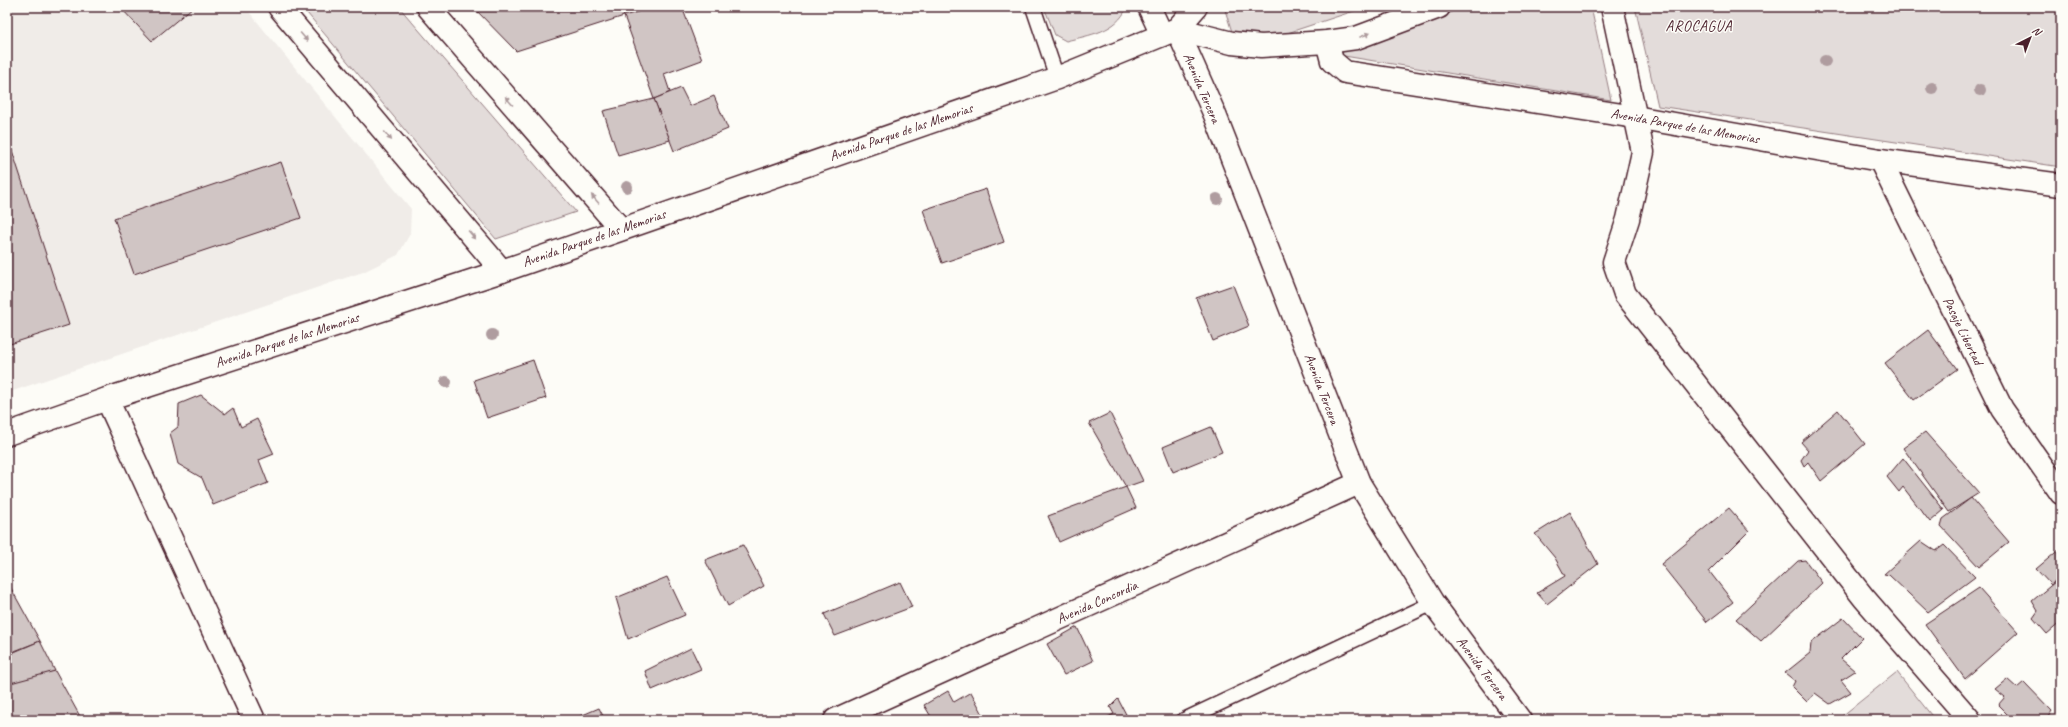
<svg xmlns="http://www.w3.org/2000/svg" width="2068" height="727" font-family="Caveat,sans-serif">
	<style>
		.built { fill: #f0ece8 }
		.green { fill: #e3dcda; stroke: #967e82 }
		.building { fill: #d0c5c4; stroke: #4a1f2b }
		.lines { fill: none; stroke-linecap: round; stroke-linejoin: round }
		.lane-casing { stroke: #4a1f2b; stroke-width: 17 }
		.street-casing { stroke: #4a1f2b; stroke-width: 25 }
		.secondary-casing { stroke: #4a1f2b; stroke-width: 25 }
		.lane { stroke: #fdfcf7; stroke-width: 14 }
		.street { stroke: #fdfcf7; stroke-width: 22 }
		.secondary { stroke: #fdfcf7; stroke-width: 22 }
		.tree { fill: #af9c9f }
		.oneway { fill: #ac999b }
		.labels { text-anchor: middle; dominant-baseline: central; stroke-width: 3; stroke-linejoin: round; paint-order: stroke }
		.street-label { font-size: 14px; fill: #4a1f2b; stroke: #fdfcf7 }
		.neighbourhood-label { font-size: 15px; letter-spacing: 1px; fill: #4a1f2b; stroke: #fdfcf7 }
	</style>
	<rect width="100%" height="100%" fill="#fdfcf7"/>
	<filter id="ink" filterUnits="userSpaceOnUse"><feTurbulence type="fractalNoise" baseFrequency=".025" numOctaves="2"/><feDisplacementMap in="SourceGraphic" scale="8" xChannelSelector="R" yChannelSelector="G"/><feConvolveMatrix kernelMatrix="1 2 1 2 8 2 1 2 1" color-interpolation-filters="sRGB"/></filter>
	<g filter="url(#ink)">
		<path class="built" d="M7,7H245L411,209L410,234L398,255L363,272L7,393Z"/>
		<g class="green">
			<path d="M302,7H399L576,212L496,239Z"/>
			<path d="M1044,7H1127C1117,32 1089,35 1066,41L1055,35Z"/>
			<path d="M1224,7H1366L1260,42L1234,38Z"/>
			<path d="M1466,7H1591L1611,100L1326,53Z"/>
			<path d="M1635,7H2061V167L1658,106Z"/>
			<path d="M1897,672L1935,720H1837Z"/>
		</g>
		<g class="building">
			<path d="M120,7H193L152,41Z"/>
			<path d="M473,7H621L624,16L516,51Z"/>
			<path d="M654,7H682L702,60L664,74L670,92L654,99L624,16Z"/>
			<path d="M681,88L690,106L714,96L728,129L674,151L654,99Z"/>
			<path d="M654,99L670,140L618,155L603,111Z"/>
			<path d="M7,135L69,325L7,345Z"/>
			<path d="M281,162L301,218L134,274L114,218Z"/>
			<path d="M986,189L1004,242L942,263L923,210Z"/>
			<path d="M1233,285L1249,326L1213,341L1196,298Z"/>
			<path d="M1928,330L1957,369L1914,400L1885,363Z"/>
			<path d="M533,360L546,398L487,418L474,380Z"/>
			<path d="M201,395L225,414L233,408L241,427L257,419L274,454L259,460L268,483L213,505L202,478L178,464L170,433L178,427L179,404Z"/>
			<path d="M1838,410L1865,444L1821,481L1808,462L1804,466L1801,460L1808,450L1801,442Z"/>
			<path d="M1110,413L1143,481L1126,487L1089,423Z"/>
			<path d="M1211,427L1222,452L1173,472L1163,447Z"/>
			<path d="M1925,432L1979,493L1949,512L1903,448Z"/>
			<path d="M1903,458L1944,510L1930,522L1903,487L1899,492L1887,477Z"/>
			<path d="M1126,487L1136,508L1059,542L1048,516Z"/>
			<path d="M1971,498L2009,542L1979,567L1941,526L1943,519Z"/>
			<path d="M1729,508L1749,531L1709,571L1733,602L1707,622L1661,564Z"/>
			<path d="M1570,512L1598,564L1547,604L1537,593L1565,576L1555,558L1535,534Z"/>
			<path d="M1921,541L1936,551L1944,545L1975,577L1928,612L1889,575L1884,574Z"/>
			<path d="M743,545L764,586L728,606L705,560Z"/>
			<path d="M2061,548V574L2051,585L2036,569Z"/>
			<path d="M1805,560L1822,583L1761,641L1736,619L1798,561Z"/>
			<path d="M667,577L685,615L628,639L616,598Z"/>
			<path d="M2061,577V622L2047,634L2033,618L2038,611L2032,601Z"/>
			<path d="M7,581L40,641L7,654Z"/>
			<path d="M900,582L912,607L835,636L824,614Z"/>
			<path d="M1979,588L2018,632L1965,679L1925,624Z"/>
			<path d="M1843,618L1862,638L1841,659L1855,671L1841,680L1851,692L1830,704L1815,693L1807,702L1792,687L1795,681L1785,673L1810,653L1811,643Z"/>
			<path d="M1077,627L1093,661L1064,675L1047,644Z"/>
			<path d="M40,641L55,671L15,686L7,673V655Z"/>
			<path d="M691,648L701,669L652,690L645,671Z"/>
			<path d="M55,671L82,720H7V684Z"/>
			<path d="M2007,679L2017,688L2024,682L2052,711L2046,720H2013L1998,705L2005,697L1995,689Z"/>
			<path d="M948,691L954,702L971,692L986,720H933L924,705Z"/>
			<path d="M1118,699L1129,720H1102L1114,714L1110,707Z"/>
			<path d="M599,708L605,720H571Z"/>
		</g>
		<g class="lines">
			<g class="lane-casing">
				<g id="lane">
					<path d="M1033,7L1057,78"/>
					<path d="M1184,720L1433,603"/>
				</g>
			</g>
			<g class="street-casing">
				<g id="street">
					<path d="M279,7L502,271"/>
					<path d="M428,7L620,228"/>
					<path d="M1149,7L1162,35"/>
					<path d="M1612,7L1643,152L1628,219L1614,262L1625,294L1864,598L1970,720"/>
					<path d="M1327,42L1332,61L1345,72L1635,117L1880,160L2061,185"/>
					<path d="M1880,160L2002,409L2061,493"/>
					<path d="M107,399L254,720"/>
					<path d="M835,720L1359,483"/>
				</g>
			</g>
			<g class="secondary-casing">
				<g id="secondary">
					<path d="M1177,29L1215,115L1359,483L1433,603L1520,720"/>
					<path d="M1177,29L1232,43L1261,46L1327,42L1356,38L1439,7"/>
					<path d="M7,434L107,399L502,271L1057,78L1177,29L1196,7"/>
				</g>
			</g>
			<use href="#lane" class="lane"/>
			<use href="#street" class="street"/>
			<use href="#secondary" class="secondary"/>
		</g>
		<g class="tree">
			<circle cx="1825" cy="61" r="6"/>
			<circle cx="1932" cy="88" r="6"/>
			<circle cx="1980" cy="90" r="6"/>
			<circle cx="627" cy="187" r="6"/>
			<circle cx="1217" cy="199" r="6"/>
			<circle cx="492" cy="335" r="6"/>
			<circle cx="446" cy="382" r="6"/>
		</g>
		<defs><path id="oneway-solid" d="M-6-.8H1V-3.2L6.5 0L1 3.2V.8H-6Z"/></defs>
		<g class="oneway">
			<use href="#oneway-solid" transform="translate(1365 35) rotate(-21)"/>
			<use href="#oneway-solid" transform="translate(304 37) rotate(50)"/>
			<use href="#oneway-solid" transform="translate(509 101) rotate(-131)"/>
			<use href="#oneway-solid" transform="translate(388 136) rotate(50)"/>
			<use href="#oneway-solid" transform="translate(595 199) rotate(-131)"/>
			<use href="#oneway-solid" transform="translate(472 235) rotate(50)"/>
		</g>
	</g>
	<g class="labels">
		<g class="street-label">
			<text transform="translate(1202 88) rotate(67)">Avenida Tercera</text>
			<text transform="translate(1685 126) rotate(10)">Avenida Parque de las Memorias</text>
			<text transform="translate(901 132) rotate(-19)">Avenida Parque de las Memorias</text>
			<text transform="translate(594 238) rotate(-19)">Avenida Parque de las Memorias</text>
			<text transform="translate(1963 331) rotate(64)">Pasaje Libertad</text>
			<text transform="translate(287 340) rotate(-18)">Avenida Parque de las Memorias</text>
			<text transform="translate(1322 389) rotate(69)">Avenida Tercera</text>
			<text transform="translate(1097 602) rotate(-24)">Avenida Concordia</text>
			<text transform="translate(1482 668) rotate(53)">Avenida Tercera</text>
		</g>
		<g class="neighbourhood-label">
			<text x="1699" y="26">AROCAGUA</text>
		</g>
	</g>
	<rect width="2068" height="727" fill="none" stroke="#fdfcf7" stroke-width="24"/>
	<rect x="12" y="12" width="2044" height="703" fill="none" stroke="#4a1f2b" stroke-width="1.5" filter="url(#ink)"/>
	<g transform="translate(2030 38) rotate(42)" stroke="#fdfcf7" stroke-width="3" paint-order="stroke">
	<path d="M0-3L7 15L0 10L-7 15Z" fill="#4a1f2b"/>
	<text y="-6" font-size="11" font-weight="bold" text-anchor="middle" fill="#4a1f2b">N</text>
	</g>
</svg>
